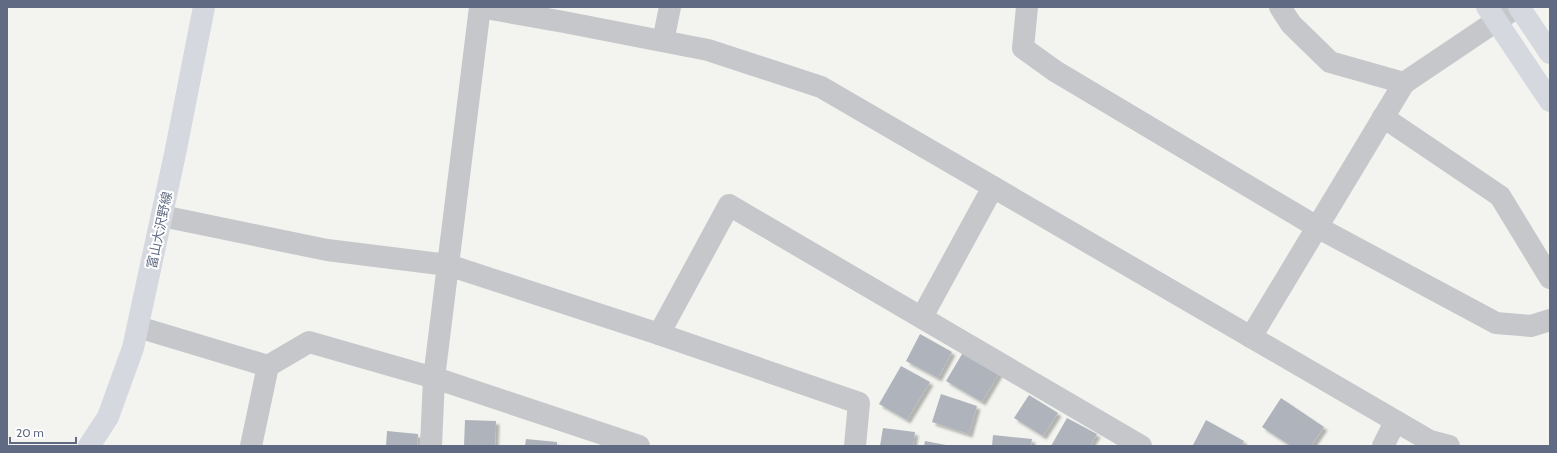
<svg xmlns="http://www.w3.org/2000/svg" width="1557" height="453" font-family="Cabin,'Noto Sans JP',sans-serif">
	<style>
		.building { fill: #afb4bc; filter: url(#shadow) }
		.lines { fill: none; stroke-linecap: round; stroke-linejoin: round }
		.minor { stroke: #c5c7cb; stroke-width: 22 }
		.major { stroke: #d5d8df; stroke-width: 22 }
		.labels { text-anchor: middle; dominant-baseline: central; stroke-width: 4; stroke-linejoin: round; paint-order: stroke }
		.street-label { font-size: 13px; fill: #606b83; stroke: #fff }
	</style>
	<defs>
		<filter id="shadow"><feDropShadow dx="3.5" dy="3.5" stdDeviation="1" flood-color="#0004"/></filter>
	</defs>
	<rect width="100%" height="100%" fill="#f3f4ef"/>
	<g class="building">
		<path d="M920,334L952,352L938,378L906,361Z"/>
		<path d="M965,349L1001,370L982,402L946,381Z"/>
		<path d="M901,366L930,382L907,420L879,404Z"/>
		<path d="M941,394L977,406L969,434L932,422Z"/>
		<path d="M1029,395L1058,413L1043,436L1014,418Z"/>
		<path d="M1281,398L1324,427L1311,446H1291L1262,427Z"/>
		<path d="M1067,418L1097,434L1090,446H1051Z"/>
		<path d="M465,420L496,421L495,446H464Z"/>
		<path d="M1206,420L1244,441L1241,446L1193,445Z"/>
		<path d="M883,428L915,432L913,446H880Z"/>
		<path d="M387,431L418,434L417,446H386Z"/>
		<path d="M993,435L1032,439L1031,446H992Z"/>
		<path d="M526,439L557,442V446H525Z"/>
		<path d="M925,441L946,445V446H924Z"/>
	</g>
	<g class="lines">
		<g class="minor">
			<path d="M480,7L564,22L708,50L821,87L1430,441L1449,446"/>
			<path d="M1027,7L1023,48L1055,71L1317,227L1496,323L1531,326L1550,320"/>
			<path d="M1280,7L1291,24L1330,62L1404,83L1517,7"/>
			<path d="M663,41L670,7"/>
			<path d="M1383,117L1500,196L1550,278"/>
			<path d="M162,216L327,250L448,265L659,334L729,205L1141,446"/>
			<path d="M922,317L993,187"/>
			<path d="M138,327L268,366L309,342L438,379L639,446"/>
			<path d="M659,334L859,403L855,446"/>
			<path d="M1251,337L1404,83"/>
			<path d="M251,446L268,366"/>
			<path d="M431,446L434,378L480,7"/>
			<path d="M1383,446L1395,422"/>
		</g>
		<g class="major">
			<path d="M1487,7L1550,101"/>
			<path d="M1519,7L1550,53"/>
			<path d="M89,446L108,417L133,348L175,154L204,7"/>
		</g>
	</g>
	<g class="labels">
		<g class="street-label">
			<text transform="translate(159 230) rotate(-78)">富山大沢野線</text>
		</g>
	</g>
	<rect width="1557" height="453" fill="none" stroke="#606b83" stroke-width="16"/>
	<path d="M10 437v6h66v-6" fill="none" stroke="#606b83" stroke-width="2"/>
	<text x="16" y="437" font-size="12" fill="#606b83" stroke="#ffffff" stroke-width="3" paint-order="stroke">20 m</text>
</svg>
